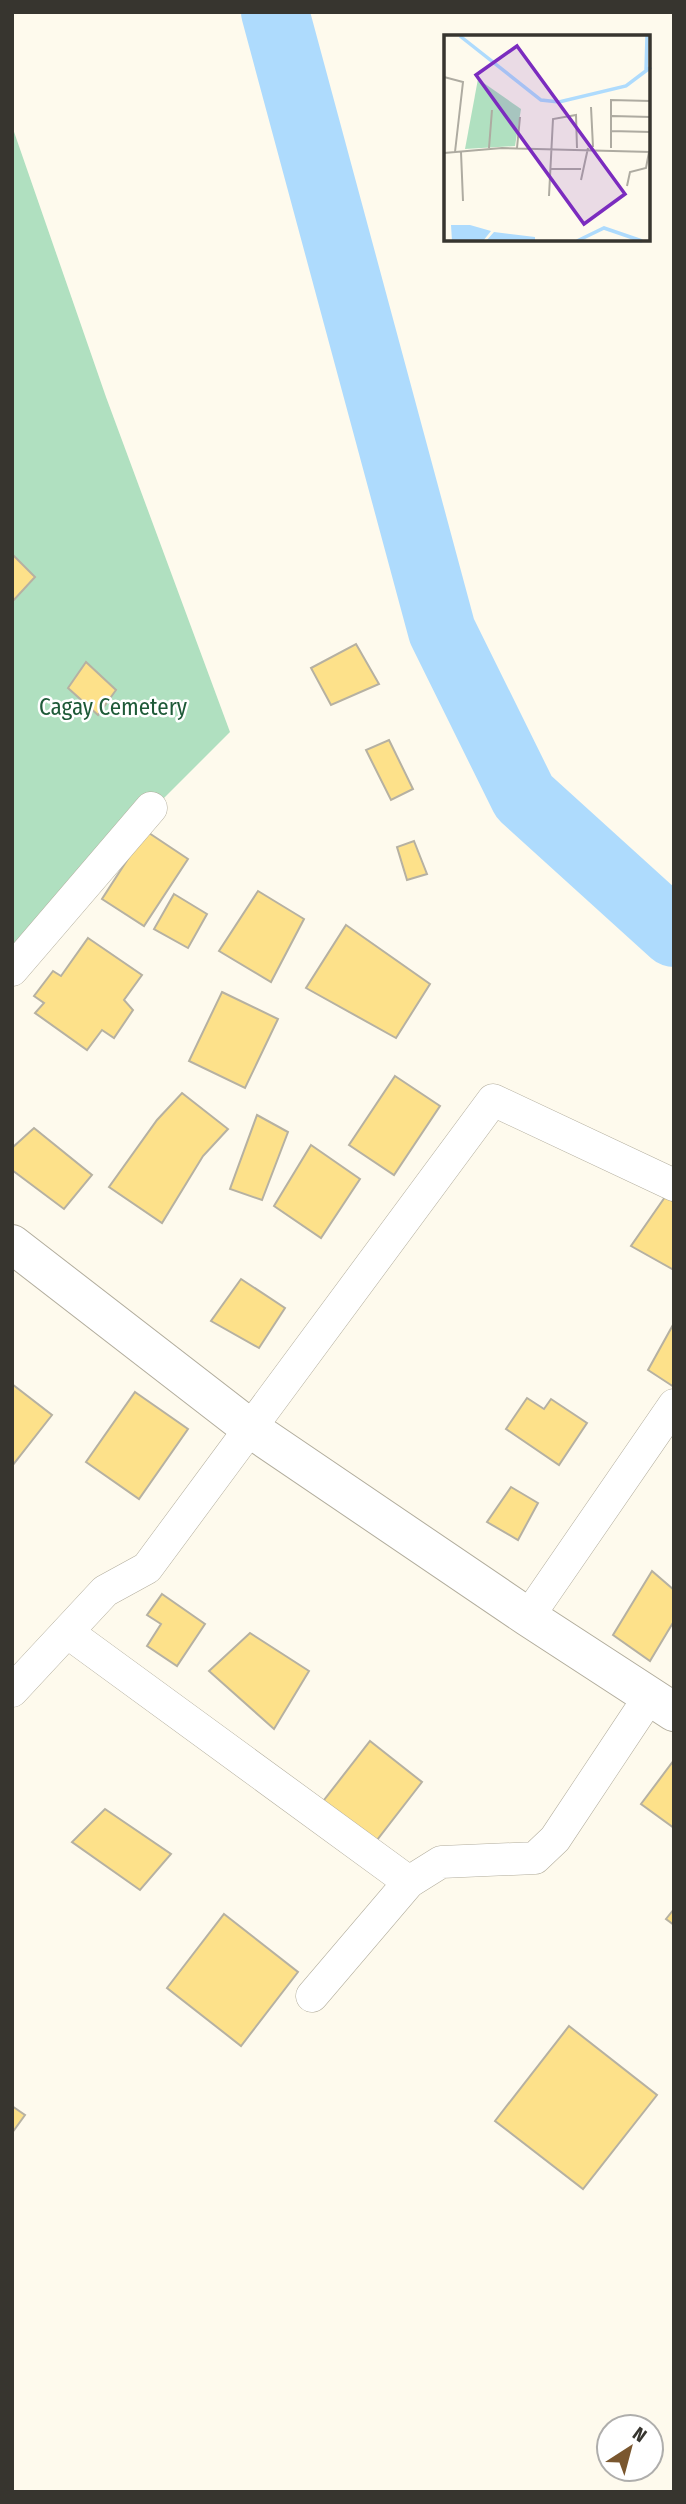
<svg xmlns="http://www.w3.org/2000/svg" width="686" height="2504" font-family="'Fira Sans Condensed',sans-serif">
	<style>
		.green { fill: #b0e0c0 }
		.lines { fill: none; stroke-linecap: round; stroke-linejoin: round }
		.river { stroke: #aedbfd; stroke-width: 68 }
		.building { fill: #fde18a; stroke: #b6b1a2; stroke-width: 2 }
		.street-casing { stroke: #b2ad9d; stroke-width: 33 }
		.secondary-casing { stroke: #b2ad9d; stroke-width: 40 }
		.street { stroke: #fff; stroke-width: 32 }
		.secondary { stroke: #fff; stroke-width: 38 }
		.labels { text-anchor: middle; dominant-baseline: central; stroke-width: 5; stroke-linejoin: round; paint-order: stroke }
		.park-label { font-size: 23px; fill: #1e5a38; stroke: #fff }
		.inset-river { fill: none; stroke: #aedbfd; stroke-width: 3.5 }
		.inset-road { fill: none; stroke: #aeaba1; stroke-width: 2 }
		.view { fill: #7b2cbf; fill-opacity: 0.15; stroke: #7b2cbf; stroke-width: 3.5 }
		.inset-edge { fill: none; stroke: #37352f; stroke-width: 3.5 }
	</style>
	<rect width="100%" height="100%" fill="#fefaed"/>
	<path class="green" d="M12,126L106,397L230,732L12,950Z"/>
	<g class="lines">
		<path class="river" d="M275,12L442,631L524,797L674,933"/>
	</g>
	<g class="building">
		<path d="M12,554L35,577L12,602Z"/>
		<path d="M356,644L379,684L331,705L311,668Z"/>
		<path d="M86,662L116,690L98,715L68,688Z"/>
		<path d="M389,740L413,789L391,800L366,750Z"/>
		<path d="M146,831L188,859L144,926L102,899Z"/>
		<path d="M414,841L427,874L407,880L397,847Z"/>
		<path d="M258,891L304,919L271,982L219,951Z"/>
		<path d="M174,894L207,914L188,948L154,929Z"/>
		<path d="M346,925L430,984L396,1038L306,988Z"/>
		<path d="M88,938L142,975L124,1000L133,1010L114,1038L102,1030L87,1050L35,1013L44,1003L34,996L53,971L61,976Z"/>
		<path d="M222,992L278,1019L245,1088L189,1061Z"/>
		<path d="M395,1076L440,1106L394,1175L349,1145Z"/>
		<path d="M182,1093L228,1129L203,1156L162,1223L109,1187L157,1120Z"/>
		<path d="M257,1115L288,1132L262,1200L230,1189Z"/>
		<path d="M34,1128L92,1175L64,1209L12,1170V1148Z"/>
		<path d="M311,1145L360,1179L321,1238L274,1206Z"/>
		<path d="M665,1197L674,1202V1270L631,1246Z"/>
		<path d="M241,1279L285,1308L259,1348L211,1321Z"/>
		<path d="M674,1323V1387L648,1370Z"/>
		<path d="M12,1384L52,1415L12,1466Z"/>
		<path d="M135,1392L188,1429L139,1499L86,1462Z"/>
		<path d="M527,1398L544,1409L551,1399L587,1423L559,1465L506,1429Z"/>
		<path d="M511,1487L538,1503L518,1540L487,1522Z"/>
		<path d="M652,1571L674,1590V1621L650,1661L613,1635Z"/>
		<path d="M162,1594L205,1624L177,1666L147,1646L161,1624L147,1615Z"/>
		<path d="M250,1633L309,1671L274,1729L209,1671Z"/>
		<path d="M370,1741L422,1782L370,1849L317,1809Z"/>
		<path d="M674,1760V1828L641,1804Z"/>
		<path d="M105,1809L171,1854L140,1890L72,1842Z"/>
		<path d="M674,1909V1925L666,1919Z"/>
		<path d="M224,1914L298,1972L241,2046L167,1988Z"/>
		<path d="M569,2026L657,2095L583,2189L495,2121Z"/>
		<path d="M12,2106L25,2115L12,2133Z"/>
	</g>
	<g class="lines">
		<g class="street-casing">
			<g id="street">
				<path d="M12,970L151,808"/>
				<path d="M528,1617L674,1405"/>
				<path d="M67,1632L409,1882"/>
				<path d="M12,1691L105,1591L147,1568L493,1100L674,1185"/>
				<path d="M312,1996L409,1882L441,1862L535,1858L555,1839L650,1696"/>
			</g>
		</g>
		<g class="secondary-casing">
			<path id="secondary" d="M12,1244L251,1429L528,1617L674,1712"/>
		</g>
		<use href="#street" class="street"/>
		<use href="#secondary" class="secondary"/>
	</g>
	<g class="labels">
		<g class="park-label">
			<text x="113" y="707">Cagay Cemetery</text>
		</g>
	</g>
	<g transform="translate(444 35)">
		<rect width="206" height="206" fill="#fefaed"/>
		<path d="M34,44L77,74L71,111L21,114Z" fill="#b0e0c0"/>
		<path d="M7,190H26L47,196L39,206H8ZM50,197L91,202V206H42Z" fill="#aedbfd"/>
		<path class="inset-river" d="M16,1L97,65L115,67L182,51L207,32M202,36L203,1M133,206L160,193L198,206"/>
		<path class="inset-road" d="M0,42L19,47L11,117M147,72L149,112M168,81L207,82M167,96L207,97M45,113L48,75M73,113L76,82M167,113V65L207,66M17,117L19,166M0,118L58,113L207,117M106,134H137M137,145L144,113M183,151L186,137L202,133L205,117M105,161L109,84L132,80L133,113"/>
		<path class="view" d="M73,11L181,159L140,189L32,40Z"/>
		<rect width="206" height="206" class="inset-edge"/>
	</g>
	<rect width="686" height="2504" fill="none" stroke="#37352f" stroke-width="28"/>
	<g transform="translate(630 2448) rotate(36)"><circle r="33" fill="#ffffff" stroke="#afaeac" stroke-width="2"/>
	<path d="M0-5L12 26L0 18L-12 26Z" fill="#7a572f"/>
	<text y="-10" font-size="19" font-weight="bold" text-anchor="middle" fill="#37352f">N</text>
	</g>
</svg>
